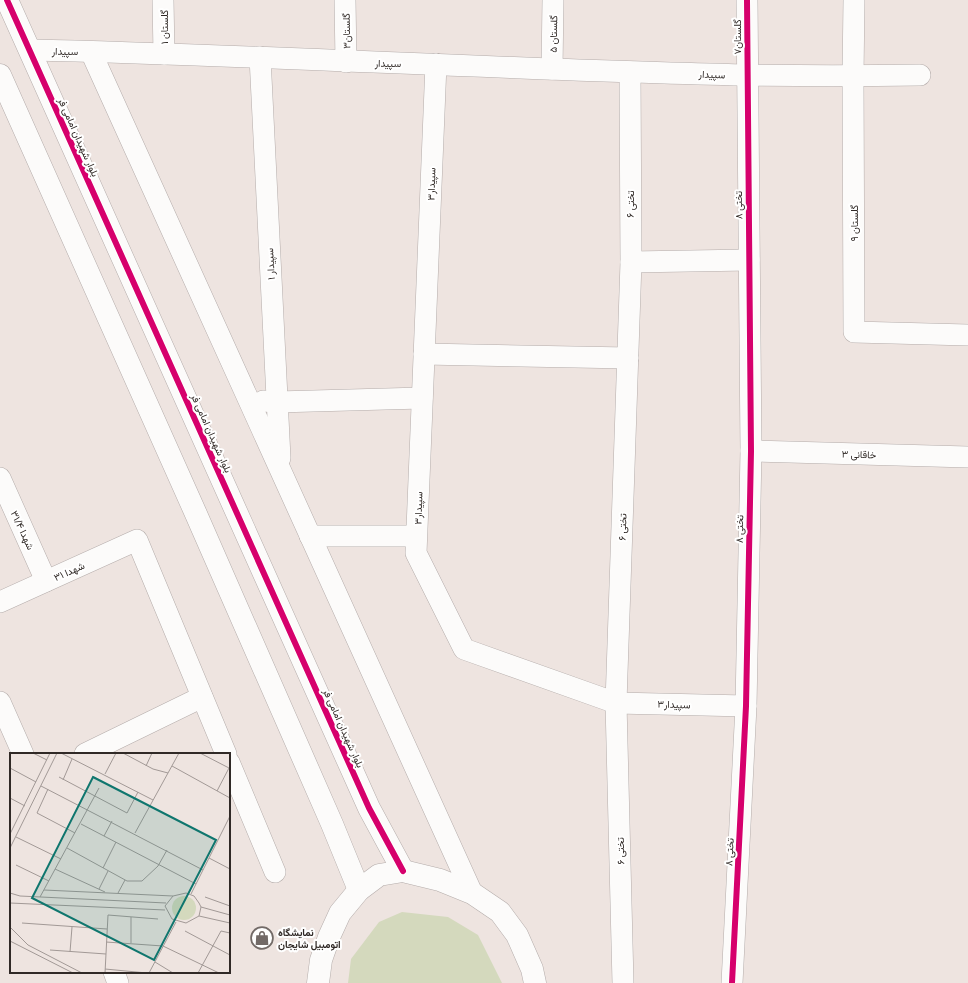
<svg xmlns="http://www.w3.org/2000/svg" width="968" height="983" font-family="'Public Sans',Vazirmatn,sans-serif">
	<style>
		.green { fill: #d4d9bd }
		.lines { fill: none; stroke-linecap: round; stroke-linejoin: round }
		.street-casing { stroke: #b4acaa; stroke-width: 22 }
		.secondary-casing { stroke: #b4acaa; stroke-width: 23 }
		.street { stroke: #fcfbfa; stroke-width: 21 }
		.secondary { stroke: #fcfbfa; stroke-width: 22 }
		.cycleway-casing { stroke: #fff; stroke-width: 8 }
		.cycleway { stroke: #d6006c; stroke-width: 6 }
		.labels { text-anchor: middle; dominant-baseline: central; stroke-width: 4; stroke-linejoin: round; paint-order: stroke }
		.street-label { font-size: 10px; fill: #302926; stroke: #fff }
		.poi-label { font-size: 10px; font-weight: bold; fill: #302926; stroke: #fff; text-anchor: start }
		.inset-road { fill: none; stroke: #a29996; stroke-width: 1 }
		.view { fill: #0f766e; fill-opacity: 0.15; stroke: #0f766e; stroke-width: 2 }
		.inset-edge { fill: none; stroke: #302926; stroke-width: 2 }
	</style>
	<rect width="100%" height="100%" fill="#eee4e0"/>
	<path class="green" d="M402,912L448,917L478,935L502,983H348L351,959L379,922Z"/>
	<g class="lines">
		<g class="street-casing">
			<g id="street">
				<path d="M163,0L164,54"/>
				<path d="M345,0L346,62"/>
				<path d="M854,0L853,76L854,332L968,335"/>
				<path d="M30,50C268,55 507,70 745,75C803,76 862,76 920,75"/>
				<path d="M91,52L472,893"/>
				<path d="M260,57L280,458"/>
				<path d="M436,64L416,553L464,649L616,703L746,706"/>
				<path d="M552,69L553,0"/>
				<path d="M631,262L749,260"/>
				<path d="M424,354L628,358"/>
				<path d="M263,401L277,402L422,398"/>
				<path d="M751,451L968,457"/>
				<path d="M0,478L46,581"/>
				<path d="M310,536H416"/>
				<path d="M0,602L137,540L226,754"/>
				<path d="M0,702L23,754"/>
				<path d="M85,754L202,697"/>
				<path d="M229,762L275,872"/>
				<path d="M114,972L118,983"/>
				<path d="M623,983L616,703L631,262L630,72"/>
				<path d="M732,983L746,706L751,451L747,0"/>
			</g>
		</g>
		<g class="secondary-casing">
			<g id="secondary">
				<path d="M7,0L369,808L403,871"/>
				<path d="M0,75L196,514L332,824L359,890"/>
				<path d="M318,983L321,960L329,937L340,913L359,890L379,875L403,871L440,880L472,893L500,912L517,935L532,969L535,983"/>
			</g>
		</g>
		<use href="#street" class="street"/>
		<use href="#secondary" class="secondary"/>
		<g class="cycleway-casing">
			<g id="cycleway">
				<path d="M7,0L369,808L403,871"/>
				<path d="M732,983L746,706L751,451L747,0"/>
			</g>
		</g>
		<use href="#cycleway" class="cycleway"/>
	</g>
	<defs>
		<g id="shop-ring" transform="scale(1.15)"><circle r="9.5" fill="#fff" stroke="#726a67" stroke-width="1.5"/><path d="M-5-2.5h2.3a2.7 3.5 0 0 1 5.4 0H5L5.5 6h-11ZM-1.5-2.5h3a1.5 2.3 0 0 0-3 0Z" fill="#726a67"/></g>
	</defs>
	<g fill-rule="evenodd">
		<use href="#shop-ring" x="262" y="938"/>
	</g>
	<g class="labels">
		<g class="street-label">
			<text transform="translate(164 27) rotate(-90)">گلستان ۱</text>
			<text transform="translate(346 31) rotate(-91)">گلستان۳</text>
			<text transform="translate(553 34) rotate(-89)">گلستان ۵</text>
			<text transform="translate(737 37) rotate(-90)">گلستان۷</text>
			<text transform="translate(65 51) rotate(1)">سپیدار</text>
			<text transform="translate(388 63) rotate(1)">سپیدار</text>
			<text transform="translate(712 74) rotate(2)">سپیدار</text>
			<text transform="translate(79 137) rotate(66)">بلوار شهیدان امامی فر</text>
			<text transform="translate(431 184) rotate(-88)">سپیدار۳</text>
			<text transform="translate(630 204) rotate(-90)">تختی ۶</text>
			<text transform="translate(738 205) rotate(-90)">تختی ۸</text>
			<text transform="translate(854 223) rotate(-90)">گلستان ۹</text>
			<text transform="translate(270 264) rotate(-93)">سپیدار ۱</text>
			<text transform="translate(212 433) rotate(66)">بلوار شهیدان امامی فر</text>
			<text transform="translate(859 454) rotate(2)">خاقانی ۳</text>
			<text transform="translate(418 508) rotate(-88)">سپیدار۳</text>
			<text transform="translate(622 527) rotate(-88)">تختی ۶</text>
			<text transform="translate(739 529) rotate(-89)">تختی ۸</text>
			<text transform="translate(23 530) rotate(65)">شهدا ۳۱/۴</text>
			<text transform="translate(69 571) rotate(-24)">شهدا ۳۱</text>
			<text transform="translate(674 704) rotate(2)">سپیدار۳</text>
			<text transform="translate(344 728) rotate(66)">بلوار شهیدان امامی فر</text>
			<text transform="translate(620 851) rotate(-91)">تختی ۶</text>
			<text transform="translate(729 852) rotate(-87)">تختی ۸</text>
		</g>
		<g class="poi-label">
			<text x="278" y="932">نمایشگاه<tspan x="278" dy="12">اتومبیل شایجان</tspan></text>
		</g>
	</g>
	<g transform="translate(10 753)">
		<rect width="220" height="220" fill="#eee4e0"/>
		<path d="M162 155a12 12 0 1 1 24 0a12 12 0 1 1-24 0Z" fill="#d4d9bd"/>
		<path class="inset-road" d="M23,0L37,7M51,0L143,47M113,0L143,16L158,20M190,0L219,15L207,38M136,13L142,0M162,13L220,45M0,15L26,29M95,21L106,0M49,24L117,60L128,39M53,27L62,6M31,33L193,117M38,36L27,60L65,80M0,45L15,53M71,71L186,131M125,80L169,0M0,81L40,0M94,83L102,68M6,84L51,106M0,95L47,0M57,95L117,128H132L148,113L157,97M199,105L220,116M6,112L39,128M93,115L106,89M45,116L95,139M89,136L98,118M34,137L163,143L176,140L184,143L189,150L191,154L189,163L176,170L162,166L155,153L163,143M0,140L10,143L156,150M108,140L115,127M181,141L220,63M30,144L89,35M195,144L220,153M0,150L155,157M191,154L220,162M189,163L220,170M12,170L97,176M0,174L18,192L72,220M175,178L220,202M0,188L63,220M96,189L153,193L209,220M121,190V164M40,197L96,201M60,199L62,174M145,209L163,220M95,216L137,220M95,220L98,162L148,166M139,220L166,169M188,220L211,178L220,180"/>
		<path class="view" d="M83,24L206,87L144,207L22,145Z"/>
		<rect width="220" height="220" class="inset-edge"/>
	</g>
</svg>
